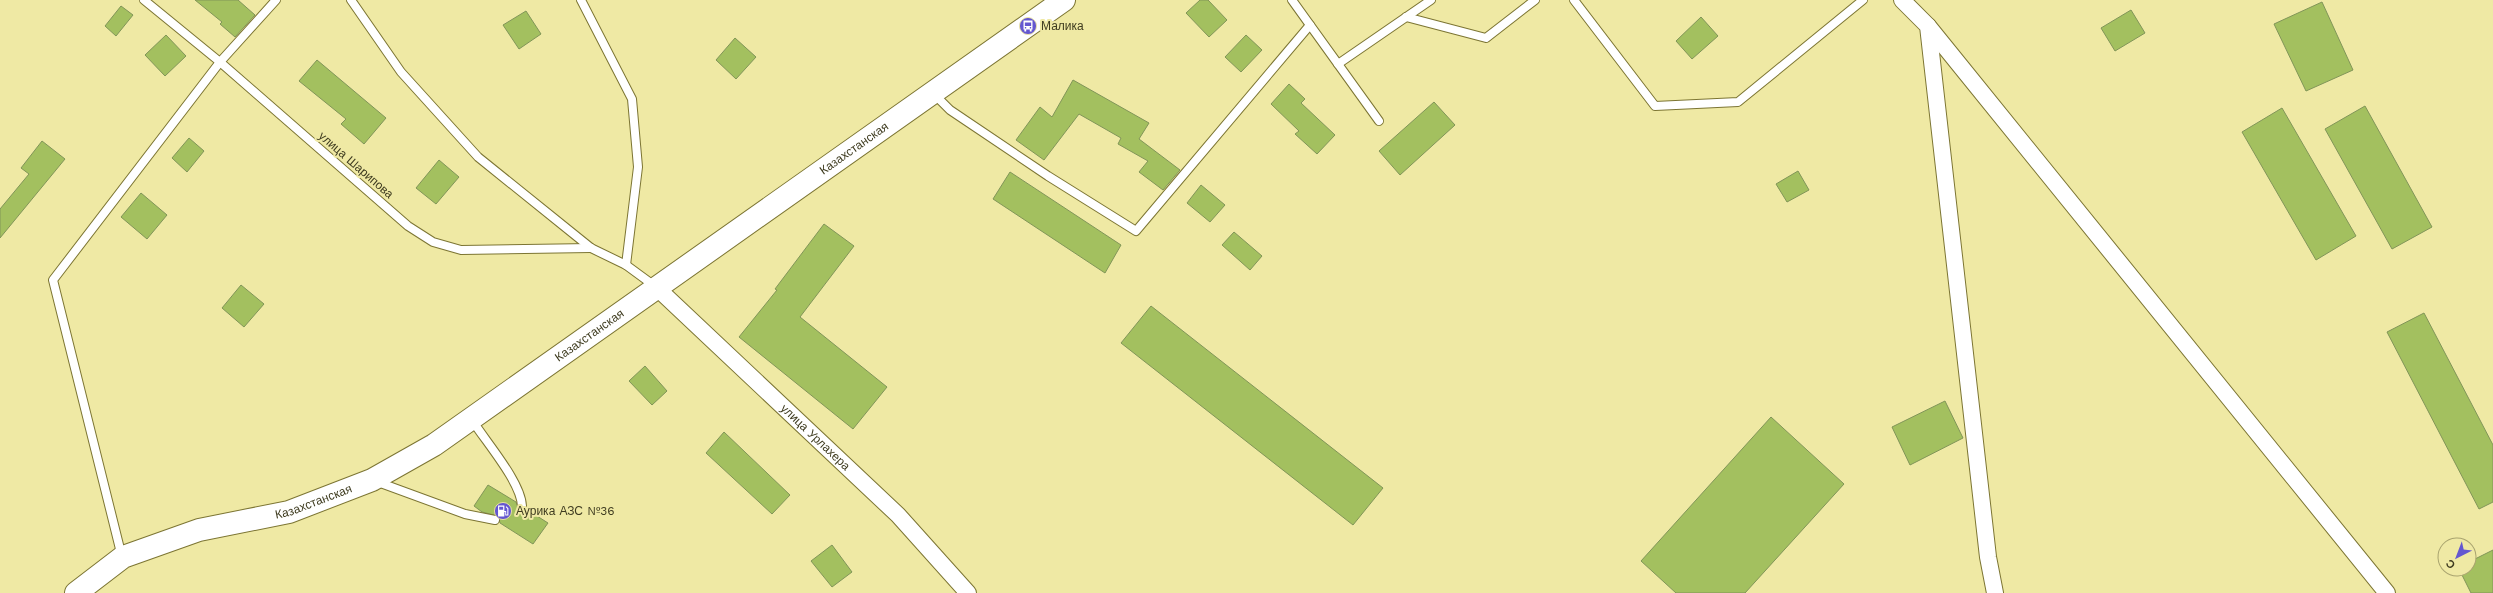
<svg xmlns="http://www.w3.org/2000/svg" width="2493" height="593" font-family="'Work Sans',sans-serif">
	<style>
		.building { fill: #a3c05f; stroke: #819558 }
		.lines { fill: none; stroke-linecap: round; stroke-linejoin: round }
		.lane-casing { stroke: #7c7533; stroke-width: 10 }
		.street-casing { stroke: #7c7533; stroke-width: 18 }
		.secondary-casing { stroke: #7c7533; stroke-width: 24 }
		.lane { stroke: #fff; stroke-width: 8 }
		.street { stroke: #fff; stroke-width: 16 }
		.secondary { stroke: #fff; stroke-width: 22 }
		.labels { text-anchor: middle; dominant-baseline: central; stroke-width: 4; stroke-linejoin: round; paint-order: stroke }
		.poi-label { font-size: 12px; fill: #3f3c20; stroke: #efe9a4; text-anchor: start }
		.street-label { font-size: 12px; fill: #3f3c20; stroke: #efe9a4 }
	</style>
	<rect width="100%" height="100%" fill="#efe9a4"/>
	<g class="building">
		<path d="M195,0H238L255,15L235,37L220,24L222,22Z"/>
		<path d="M1200,0H1208L1227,20L1209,37L1186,13Z"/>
		<path d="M2322,2L2353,70L2306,91L2274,24Z"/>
		<path d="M121,6L133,15L116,36L105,26Z"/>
		<path d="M2131,10L2145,33L2115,51L2101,28Z"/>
		<path d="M526,11L541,34L519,49L503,25Z"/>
		<path d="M1701,17L1718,36L1692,59L1676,41Z"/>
		<path d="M166,35L186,56L165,76L145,55Z"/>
		<path d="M1246,35L1262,50L1241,72L1225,57Z"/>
		<path d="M735,38L756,57L736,79L716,60Z"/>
		<path d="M317,60L386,118L364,144L341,124L346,119L299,81Z"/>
		<path d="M1073,80L1149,123L1139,139L1180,170L1163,190L1139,172L1148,161L1118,144L1121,138L1079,114L1044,160L1016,140L1040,107L1052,117Z"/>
		<path d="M1289,84L1305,99L1301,103L1335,135L1317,154L1295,134L1299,131L1271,104Z"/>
		<path d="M1434,102L1455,125L1400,175L1379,151Z"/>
		<path d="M2365,106L2432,227L2392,249L2325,129Z"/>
		<path d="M2282,108L2356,236L2316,260L2242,132Z"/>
		<path d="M189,138L204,151L187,172L172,158Z"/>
		<path d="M42,141L65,159L0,238V209L29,174L21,168Z"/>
		<path d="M439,160L459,177L436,204L416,188Z"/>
		<path d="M1798,171L1809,190L1787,202L1776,184Z"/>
		<path d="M1010,172L1121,245L1105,273L993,199Z"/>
		<path d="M1201,185L1225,205L1210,222L1187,203Z"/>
		<path d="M141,193L167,215L147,239L121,217Z"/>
		<path d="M824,224L854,246L800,317L887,387L853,429L739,337L777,290L775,289Z"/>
		<path d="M1234,232L1262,256L1250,270L1222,245Z"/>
		<path d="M241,285L264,304L244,327L222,308Z"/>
		<path d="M1151,306L1383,488L1353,525L1121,343Z"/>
		<path d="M2424,313L2493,445V502L2479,509L2387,332Z"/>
		<path d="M645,366L667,391L652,405L629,381Z"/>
		<path d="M1945,401L1963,438L1910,465L1892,427Z"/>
		<path d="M1771,417L1844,484L1745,593H1676L1641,561Z"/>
		<path d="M724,432L790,495L772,514L706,453Z"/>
		<path d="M488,485L516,502L520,511L526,509L548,523L533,544L500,523L498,516L482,512L474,506Z"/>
		<path d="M832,545L852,572L832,587L811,561Z"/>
		<path d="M2493,550V593H2471L2459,569H2469V562Z"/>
	</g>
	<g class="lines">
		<g class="lane-casing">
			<g id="lane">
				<path d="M144,0L220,62L408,226L433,242L461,250L591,248"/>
				<path d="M351,0L401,72L478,157L591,248L626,265L656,287"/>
				<path d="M581,0L632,99L638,167L626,265"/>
				<path d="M1292,0L1379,121"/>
				<path d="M1574,0L1655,106L1738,102L1863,0"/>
				<path d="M1406,17L1486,38L1535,0"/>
				<path d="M1338,64L1431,0"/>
				<path d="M933,93L950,110L1048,176L1136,231L1310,25"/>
				<path d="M472,420C486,442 521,482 522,506"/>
				<path d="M375,481L465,514L495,520"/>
				<path d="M122,557L53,280L220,62L276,0"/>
			</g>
		</g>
		<g class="street-casing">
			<g id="street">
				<path d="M1902,0L1928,26L1988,557L1995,593"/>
				<path d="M1928,26L2387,593"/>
				<path id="s1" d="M656,287L898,515L968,593"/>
			</g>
		</g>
		<g class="secondary-casing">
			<g id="secondary">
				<path id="s2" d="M76,593L123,557L199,530L289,512L372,480L434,445L1064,0"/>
			</g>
		</g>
		<use href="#lane" class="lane"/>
		<use href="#street" class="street"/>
		<use href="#secondary" class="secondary"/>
	</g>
	<defs>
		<g id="bus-disc" transform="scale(0.9)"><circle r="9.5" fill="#6457d0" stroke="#efe9a4"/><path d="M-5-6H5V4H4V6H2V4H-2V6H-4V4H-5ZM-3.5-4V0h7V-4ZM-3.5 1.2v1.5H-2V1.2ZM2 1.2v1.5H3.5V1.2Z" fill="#fff"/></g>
		<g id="fuel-disc" transform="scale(0.9)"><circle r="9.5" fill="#6457d0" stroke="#efe9a4"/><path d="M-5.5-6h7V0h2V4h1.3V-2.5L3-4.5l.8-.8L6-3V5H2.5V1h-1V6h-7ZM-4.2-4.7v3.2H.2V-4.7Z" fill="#fff"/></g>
	</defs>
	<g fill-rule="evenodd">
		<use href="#bus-disc" x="1028" y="26"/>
		<use href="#fuel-disc" x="503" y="511"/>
	</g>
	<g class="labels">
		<g class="poi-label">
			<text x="1041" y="26">Малика</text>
			<text x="516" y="511">Аурика АЗС №36</text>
		</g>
		<g class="street-label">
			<text stroke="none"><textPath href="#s2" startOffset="906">Казахстанская</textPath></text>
			<text transform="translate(356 165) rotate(41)">улица Шарипова</text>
			<text stroke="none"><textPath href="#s2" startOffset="582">Казахстанская</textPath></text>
			<text stroke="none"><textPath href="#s1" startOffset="219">улица Урлахера</textPath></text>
			<text stroke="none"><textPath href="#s2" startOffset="258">Казахстанская</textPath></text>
		</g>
	</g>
	<g transform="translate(2457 557) rotate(222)"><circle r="19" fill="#efe9a4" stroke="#a9a46f"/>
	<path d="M0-3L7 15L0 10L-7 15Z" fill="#6457d0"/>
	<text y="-6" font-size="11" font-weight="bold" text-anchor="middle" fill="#3f3c20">С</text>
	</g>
</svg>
